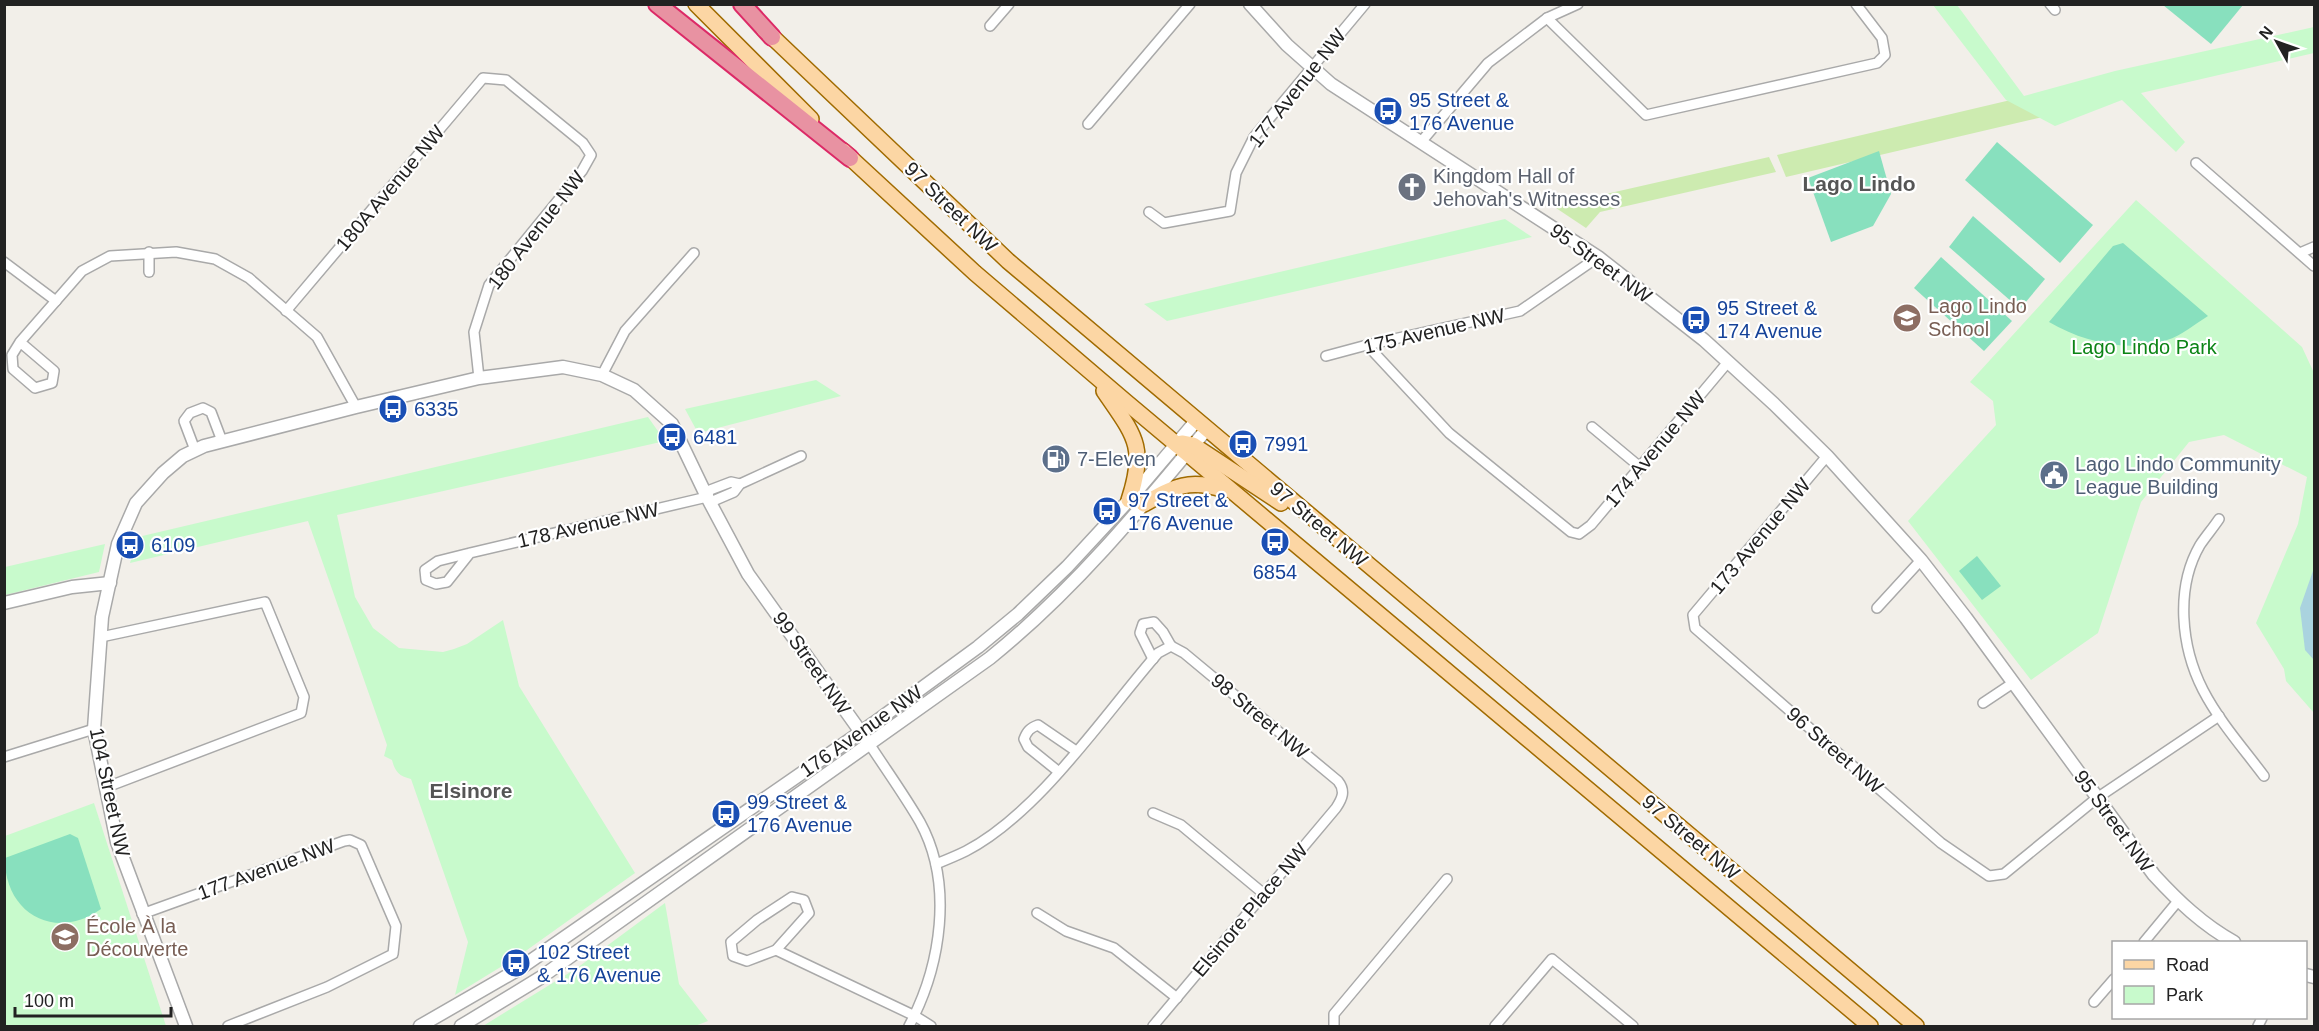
<svg xmlns="http://www.w3.org/2000/svg" width="2319" height="1031" font-family="Helvetica,sans-serif">
	<style>
		.grass { fill: #cdebb0 }
		.park { fill: #c8facc }
		.pitch { fill: #88e0be }
		.water { fill: #aad3df }
		.lines { fill: none; stroke-linecap: round; stroke-linejoin: round }
		.minor-casing { stroke: #a9a9a9; stroke-width: 12 }
		.tertiary-casing { stroke: #a9a9a9; stroke-width: 15 }
		.primary-casing { stroke: #a06b00; stroke-width: 18 }
		.motorway-casing { stroke: #dc2a67; stroke-width: 20 }
		.minor { stroke: #fff; stroke-width: 9 }
		.tertiary { stroke: #fff; stroke-width: 12 }
		.primary { stroke: #fcd6a4; stroke-width: 15 }
		.motorway { stroke: #e892a2; stroke-width: 16 }
		.labels { text-anchor: middle; dominant-baseline: central; stroke-width: 4.5; stroke-linejoin: round; paint-order: stroke }
		.street-label { font-size: 20px; fill: #222; stroke: #fff }
		.transit-label { font-size: 20px; fill: #164399; stroke: #fff; text-anchor: start }
		.worship-label { font-size: 20px; fill: #5b616d; stroke: #fff; text-anchor: start }
		.education-label { font-size: 20px; fill: #785e54; stroke: #fff; text-anchor: start }
		.park-label { font-size: 20px; fill: #0c8416; stroke: #fff }
		.service-label { font-size: 20px; fill: #4e5e75; stroke: #fff; text-anchor: start }
		.neighbourhood-label { font-size: 21px; font-weight: bold; fill: #555; stroke: #fff }
	</style>
	<rect width="100%" height="100%" fill="#f2efe9"/>
	<g class="grass">
		<path d="M2113,76L2137,95L1786,177L1777,155Z"/>
		<path d="M1769,157L1776,172L1600,212L1586,228L1553,206Z"/>
	</g>
	<g class="park">
		<path d="M1933,5H1957L2024,96L2115,71L2314,27V53L2141,93L2185,142L2176,152L2122,100L2055,126L2006,100Z"/>
		<path d="M2136,200L2302,347L2314,373V713L2286,681L2284,669L2256,623L2298,524L2307,477L2224,435L2189,442L2141,502L2098,633L2031,680L1908,521L1996,425L1993,401L1970,382Z"/>
		<path d="M1505,219L1532,237L1167,321L1144,304Z"/>
		<path d="M816,380L841,396L698,433L685,409Z"/>
		<path d="M648,417L665,441L337,515L355,597L373,628L399,648L443,652L454,649L467,644L503,620L519,686L635,873L520,955L455,995L468,942L411,779C398,776 395,771 392,760L384,756L387,745L308,521L130,563L138,537Z"/>
		<path d="M105,544L99,572L5,595V567Z"/>
		<path d="M94,803L166,1026H5V836Z"/>
		<path d="M665,903L679,984L708,1021L695,1026H483L577,968Z"/>
	</g>
	<g class="pitch">
		<path d="M2163,5H2243L2211,44Z"/>
		<path d="M1997,142L2093,225L2060,263L1965,180Z"/>
		<path d="M1879,151L1891,194L1873,226L1831,242L1808,178Z"/>
		<path d="M1973,216L2045,279L2020,309L1949,247Z"/>
		<path d="M2123,243L2208,316C2195,324 2181,336 2167,340C2128,353 2083,342 2049,322L2113,246Z"/>
		<path d="M1941,257L2012,321L1984,351L1914,288Z"/>
		<path d="M1977,556L2001,586L1982,600L1959,571Z"/>
		<path d="M70,834L78,838L101,909C55,942 4,913 5,858Z"/>
	</g>
	<path class="water" d="M2314,568V660L2305,650L2300,608Z"/>
	<g class="lines">
		<g class="minor-casing">
			<g id="minor">
				<path d="M2050,4L2055,10"/>
				<path d="M1547,18L1646,115L1877,63L1885,55L1882,38L1856,4"/>
				<path d="M990,26L1009,4"/>
				<path d="M1088,124L1190,4"/>
				<path d="M1421,142L1488,63L1547,18L1578,4"/>
				<path d="M2196,163L2314,266"/>
				<path d="M1149,212L1164,223L1230,211L1236,173L1254,137L1365,4"/>
				<path d="M149,252V272"/>
				<path d="M2300,253L2314,247"/>
				<path d="M4,262L56,301"/>
				<path d="M286,311L483,78L506,80L583,143L591,155L582,171L489,285L474,332L479,378"/>
				<path d="M20,342L54,371L52,383L35,388L13,369L12,355L20,342L82,271L110,256L176,252L215,259L249,278L317,337L356,407"/>
				<path d="M1367,345L1449,433L1571,532L1579,534L1591,525L1728,362"/>
				<path d="M1326,356L1367,345L1520,311L1598,257"/>
				<path d="M602,375L625,331L694,253"/>
				<path d="M1592,427L1640,467"/>
				<path d="M195,450L184,421L190,413L203,408L211,412L222,441"/>
				<path d="M1827,456L1693,615L1695,628L1941,843L1989,876L2004,874L2097,798L2219,716"/>
				<path d="M707,497L713,501L734,492L740,484L801,456"/>
				<path d="M707,497L710,490L731,482L740,484"/>
				<path d="M2219,519C2213,528 2206,536 2200,545C2175,588 2181,647 2203,690C2219,721 2243,748 2264,776"/>
				<path d="M470,553L447,582L436,584L426,580L425,570L438,561L470,553L707,497"/>
				<path d="M1877,608L1921,560"/>
				<path d="M101,637L265,602L304,697L301,713L107,787"/>
				<path d="M1153,659L1140,633L1143,624L1154,622L1163,632L1171,646"/>
				<path d="M1983,703L2013,683"/>
				<path d="M870,745C887,771 905,796 920,822C954,884 941,966 909,1026"/>
				<path d="M4,757L94,729"/>
				<path d="M1059,772L1028,747L1024,739C1027,731 1030,728 1038,725L1076,751"/>
				<path d="M1153,813L1181,825L1264,894"/>
				<path d="M936,864C946,860 956,856 966,851C1039,813 1104,715 1158,653L1171,646"/>
				<path d="M792,897L804,900L809,913L776,950L747,961L733,956L731,942L757,920Z"/>
				<path d="M1037,913L1066,931L1114,948L1177,998"/>
				<path d="M142,914L344,841L350,840L361,845L396,926L393,954L327,987L228,1026"/>
				<path d="M2144,942L2178,901"/>
				<path d="M776,950L915,1016L931,1026"/>
				<path d="M2094,1002L2114,979"/>
				<path d="M1153,1026L1336,808C1342,799 1346,791 1338,781L1184,653L1171,646"/>
				<path d="M1334,1026V1014L1447,879"/>
				<path d="M1495,1026L1552,959L1633,1026"/>
				<path d="M2258,1026L2262,1018"/>
			</g>
		</g>
		<g class="tertiary-casing">
			<g id="tertiary">
				<path d="M1250,4L1287,45L1331,84L1598,257L1704,340L1774,404L1827,456L1921,560L1966,618L2154,875C2178,901 2203,925 2234,942"/>
				<path d="M4,603L72,587L110,583"/>
				<path d="M2306,975L2314,977"/>
				<path d="M186,1026L117,842L94,729L102,617L118,544L136,503L163,473L183,456L204,446L356,407L479,378L563,367L602,375L634,390L672,424L707,497L748,574L870,745"/>
				<path d="M420,1026L519,969L874,723L978,647L1018,614L1067,567L1129,500L1196,421"/>
				<path d="M461,1026L540,978L990,658C1072,592 1139,511 1206,430"/>
			</g>
		</g>
		<g class="primary-casing">
			<g id="primary">
				<path d="M696,4L811,119"/>
				<path d="M764,29L1008,261L1916,1026"/>
				<path d="M843,151L975,273L1126,402L1870,1026"/>
				<path d="M1104,391C1134,435 1147,446 1129,500"/>
				<path d="M1176,444L1183,443L1193,445L1281,503"/>
				<path d="M1144,504C1174,487 1189,478 1224,490"/>
			</g>
		</g>
		<g class="motorway-casing">
			<g id="motorway">
				<path d="M657,4L850,158"/>
				<path d="M742,4L772,37"/>
			</g>
		</g>
		<use href="#minor" class="minor"/>
		<use href="#tertiary" class="tertiary"/>
		<use href="#primary" class="primary"/>
		<use href="#motorway" class="motorway"/>
	</g>
	<defs>
		<g id="bus-disc" transform="scale(1.5)"><circle r="9.5" fill="#1a4fb4" stroke="#fff"/><path d="M-5-6H5V4H4V6H2V4H-2V6H-4V4H-5ZM-3.5-4V0h7V-4ZM-3.5 1.2v1.5H-2V1.2ZM2 1.2v1.5H3.5V1.2Z" fill="#fff"/></g>
		<g id="church-disc" transform="scale(1.5)"><circle r="9.5" fill="#6b7280" stroke="#fff"/><path d="M-1.2-6h2.4v3.5h3.3v2.4h-3.3V6h-2.4V-.1h-3.3v-2.4h3.3Z" fill="#fff"/></g>
		<g id="school-disc" transform="scale(1.5)"><circle r="9.5" fill="#8d6e63" stroke="#fff"/><path d="M0-5L7-2L0 1L-7-2ZM-4 1L0 2.5L4 1V4Q0 6-4 4Z" fill="#fff"/></g>
		<g id="fuel-disc" transform="scale(1.5)"><circle r="9.5" fill="#5c6f8a" stroke="#fff"/><path d="M-5.5-6h7V0h2V4h1.3V-2.5L3-4.5l.8-.8L6-3V5H2.5V1h-1V6h-7ZM-4.2-4.7v3.2H.2V-4.7Z" fill="#fff"/></g>
		<g id="civic-disc" transform="scale(1.5)"><circle r="9.5" fill="#5c6f8a" stroke="#fff"/><path d="M-.6-6.5H3V-4.5H.6V-3L4-1V1h2V6H-6V1h2V-1L-.6-3ZM-1.2 2.5V6h2.4V2.5Z" fill="#fff"/></g>
	</defs>
	<g fill-rule="evenodd">
		<use href="#bus-disc" x="1388" y="111"/>
		<use href="#church-disc" x="1412" y="187"/>
		<use href="#school-disc" x="1907" y="318"/>
		<use href="#bus-disc" x="1696" y="320"/>
		<use href="#bus-disc" x="393" y="409"/>
		<use href="#bus-disc" x="672" y="437"/>
		<use href="#bus-disc" x="1243" y="444"/>
		<use href="#fuel-disc" x="1056" y="459"/>
		<use href="#civic-disc" x="2054" y="475"/>
		<use href="#bus-disc" x="1107" y="511"/>
		<use href="#bus-disc" x="1275" y="542"/>
		<use href="#bus-disc" x="130" y="545"/>
		<use href="#bus-disc" x="726" y="814"/>
		<use href="#school-disc" x="65" y="937"/>
		<use href="#bus-disc" x="516" y="963"/>
	</g>
	<g class="labels">
		<g class="street-label">
			<text transform="translate(1297 88) rotate(-52)">177 Avenue NW</text>
			<text transform="translate(390 188) rotate(-50)">180A Avenue NW</text>
			<text transform="translate(951 207) rotate(44)">97 Street NW</text>
			<text transform="translate(536 230) rotate(-52)">180 Avenue NW</text>
			<text transform="translate(1601 263) rotate(36)">95 Street NW</text>
			<text transform="translate(1434 331) rotate(-13)">175 Avenue NW</text>
			<text transform="translate(1655 449) rotate(-50)">174 Avenue NW</text>
			<text transform="translate(1319 524) rotate(40)">97 Street NW</text>
			<text transform="translate(588 525) rotate(-13)">178 Avenue NW</text>
			<text transform="translate(1760 536) rotate(-50)">173 Avenue NW</text>
			<text transform="translate(812 663) rotate(55)">99 Street NW</text>
			<text transform="translate(1260 716) rotate(40)">98 Street NW</text>
			<text transform="translate(861 731) rotate(-35)">176 Avenue NW</text>
			<text transform="translate(1835 750) rotate(41)">96 Street NW</text>
			<text transform="translate(110 792) rotate(78)">104 Street NW</text>
			<text transform="translate(2114 821) rotate(54)">95 Street NW</text>
			<text transform="translate(1691 837) rotate(40)">97 Street NW</text>
			<text transform="translate(266 869) rotate(-20)">177 Avenue NW</text>
			<text transform="translate(1250 910) rotate(-50)">Elsinore Place NW</text>
		</g>
		<g class="transit-label">
			<text x="1409" y="100">95 Street &amp;<tspan x="1409" dy="23">176 Avenue</tspan></text>
			<text x="1717" y="308">95 Street &amp;<tspan x="1717" dy="23">174 Avenue</tspan></text>
			<text x="414" y="409">6335</text>
			<text x="693" y="437">6481</text>
			<text x="1264" y="444">7991</text>
			<text x="1128" y="500">97 Street &amp;<tspan x="1128" dy="23">176 Avenue</tspan></text>
			<text x="151" y="545">6109</text>
			<text x="1275" y="572" text-anchor="middle">6854</text>
			<text x="747" y="802">99 Street &amp;<tspan x="747" dy="23">176 Avenue</tspan></text>
			<text x="537" y="952">102 Street<tspan x="537" dy="23">&amp; 176 Avenue</tspan></text>
		</g>
		<g class="worship-label">
			<text x="1433" y="176">Kingdom Hall of<tspan x="1433" dy="23">Jehovah's Witnesses</tspan></text>
		</g>
		<g class="education-label">
			<text x="1928" y="306">Lago Lindo<tspan x="1928" dy="23">School</tspan></text>
			<text x="86" y="926">École À la<tspan x="86" dy="23">Découverte</tspan></text>
		</g>
		<g class="park-label">
			<text x="2144" y="347">Lago Lindo Park</text>
		</g>
		<g class="service-label">
			<text x="1077" y="459">7-Eleven</text>
			<text x="2075" y="464">Lago Lindo Community<tspan x="2075" dy="23">League Building</tspan></text>
		</g>
		<g class="neighbourhood-label">
			<text x="1859" y="183">Lago Lindo</text>
			<text x="471" y="790">Elsinore</text>
		</g>
	</g>
	<rect width="2319" height="1031" fill="none" stroke="#222222" stroke-width="12"/>
	<rect x="2112" y="941" width="195" height="78" fill="#ffffff" stroke="#a7a7a7" stroke-width="1.5"/>
	<rect x="2124" y="960" width="30" height="9" fill="#fcd6a4" stroke="#a7a7a7" stroke-width="1.5"/>
	<text x="2166" y="971" font-size="18" fill="#222222">Road</text>
	<rect x="2124" y="986" width="30" height="18" fill="#c8facc" stroke="#a7a7a7" stroke-width="1.5"/>
	<text x="2166" y="1001" font-size="18" fill="#222222">Park</text>
	<g transform="translate(2277 42) rotate(310)" stroke="#ffffff" stroke-width="4.5" paint-order="stroke">
	<path d="M0-4.5L10 22L0 15L-10 22Z" fill="#222222"/>
	<text y="-9" font-size="16" font-weight="bold" text-anchor="middle" fill="#222222">N</text>
	</g>
	<path d="M15 1007v9h156v-9" fill="none" stroke="#222222" stroke-width="3"/>
	<text x="24" y="1007" font-size="18" fill="#222222" stroke="#ffffff" stroke-width="4.5" paint-order="stroke">100 m</text>
</svg>
